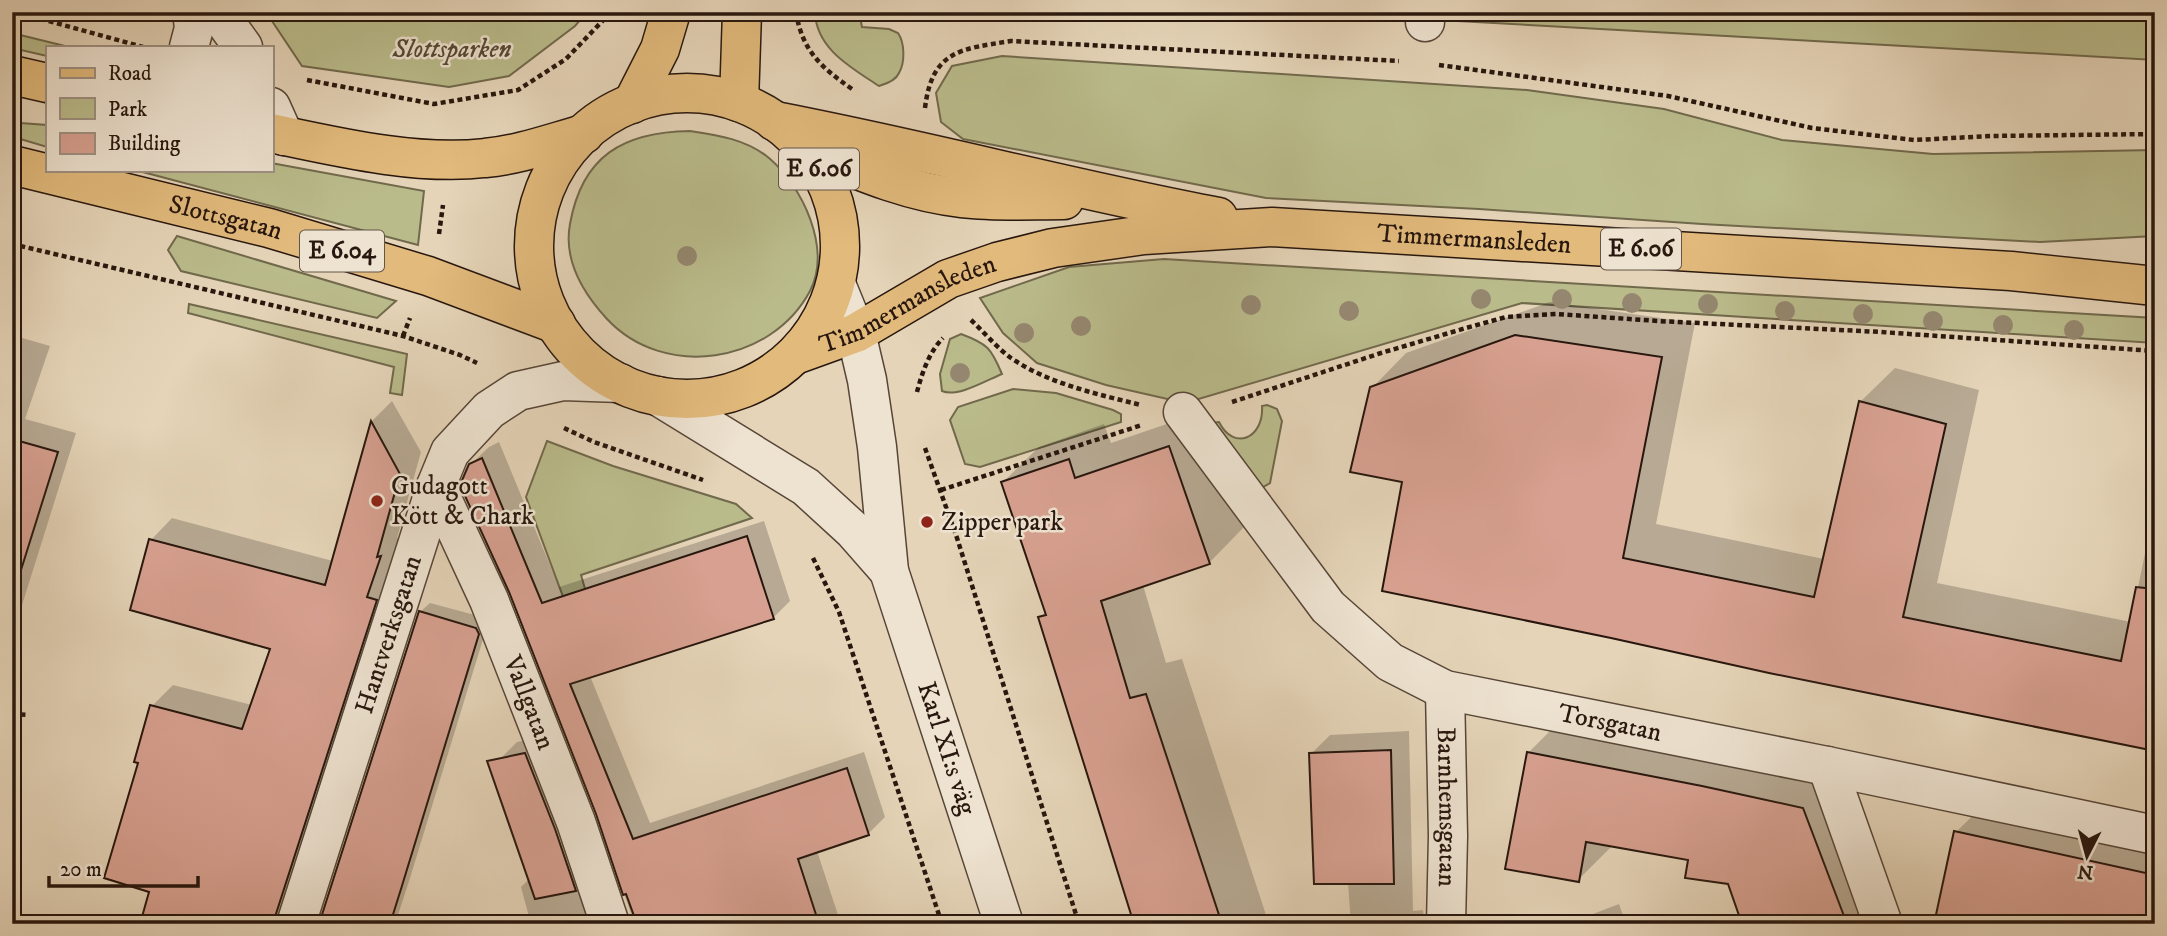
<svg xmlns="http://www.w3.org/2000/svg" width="2167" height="936" font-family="'IM FELL DW Pica',serif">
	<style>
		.green { fill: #babb8b; stroke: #71694c; stroke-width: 2 }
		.shadow { fill: #0003 }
		.building { fill: #d7a090; stroke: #28170e; stroke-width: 2 }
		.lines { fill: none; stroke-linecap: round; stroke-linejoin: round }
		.minor-casing { stroke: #574638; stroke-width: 41 }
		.major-casing { stroke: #28170e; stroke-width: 41 }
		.highway-casing { stroke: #28170e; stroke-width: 41 }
		.path { stroke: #28170e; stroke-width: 4.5; stroke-dasharray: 5 3.5; stroke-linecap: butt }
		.minor { stroke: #eee3d1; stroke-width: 38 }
		.major { stroke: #e2ba7c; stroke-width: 38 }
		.highway { stroke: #e2ba7c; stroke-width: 38 }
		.tree { fill: #95876f }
		.poi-dot { fill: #8f2418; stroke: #eee3d1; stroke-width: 2.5 }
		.labels { text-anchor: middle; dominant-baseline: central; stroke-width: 5; stroke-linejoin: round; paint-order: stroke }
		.shield { fill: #eee3d1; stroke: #635448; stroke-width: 2 }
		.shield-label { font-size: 24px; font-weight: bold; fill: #28170e }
		.park-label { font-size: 26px; font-style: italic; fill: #544834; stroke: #eee3d1 }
		.street-label { font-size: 26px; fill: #28170e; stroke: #eee3d1 }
		.poi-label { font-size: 26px; fill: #28170e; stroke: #eee3d1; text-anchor: start }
	</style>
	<rect width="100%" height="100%" fill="#e5d4b8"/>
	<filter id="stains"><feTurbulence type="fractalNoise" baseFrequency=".00286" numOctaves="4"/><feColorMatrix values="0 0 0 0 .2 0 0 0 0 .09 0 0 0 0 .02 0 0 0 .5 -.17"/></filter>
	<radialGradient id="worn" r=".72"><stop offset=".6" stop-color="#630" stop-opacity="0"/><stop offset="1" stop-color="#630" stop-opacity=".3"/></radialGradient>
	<g class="green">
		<path d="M266,12H587L575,26L509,76L449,87L302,66Z"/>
		<path d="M815,12H859L862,27L889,29L898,33C905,43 905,63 899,73C896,80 886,84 879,86C852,68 816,49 815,12Z"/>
		<path d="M1458,12H2155V60L1458,21Z"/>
		<path d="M12,33L69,47H47V56L12,48Z"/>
		<path d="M1002,56L1527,90L1664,109L1782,140L1933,154L2155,150V236L2040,242L1702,224L1479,209L1266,198L963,139L941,122L936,93L952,66Z"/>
		<path d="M20,123L47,125V147L17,138Z"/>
		<path d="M690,131C717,135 746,139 769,158C802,186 832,248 810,291C771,364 664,380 607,319C583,293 563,261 570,224C582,156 623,132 690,131Z"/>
		<path d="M271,163L424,191L418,245L135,170H271Z"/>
		<path d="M177,236L396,301L377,318L181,271L168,250Z"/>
		<path d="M1164,259L2155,318V343L1522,303L1185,403L1106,385L1037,363L1003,333L980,298L1069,267Z"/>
		<path d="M189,304L407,354L402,395L390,393L394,367L188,313Z"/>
		<path d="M961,334C988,344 991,348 1002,374C987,380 957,398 942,391L940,374L950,339Z"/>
		<path d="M1013,389L1056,393L1113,410L1121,414V422L980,467L965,464L950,420L958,407Z"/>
		<path d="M1267,405L1277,409L1282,421L1270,483L1258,490L1210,423L1219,422C1234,452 1264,438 1262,406Z"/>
		<path d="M547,441L613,466L736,504L752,518L581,575L588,599L581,645L526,497Z"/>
	</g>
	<g class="shadow">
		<path d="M1550,302L1695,323L1656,524L1824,559L1860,402L1895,368L1979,390L1937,583L2131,622L2155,504V750L1404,481L1372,388L1406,353Z"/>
		<path d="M12,335L50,346L25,419L76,433L12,637Z"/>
		<path d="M392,401L421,452L397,538L400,537L387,576L397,579L281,924H258L152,890L140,762L152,706L173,685L252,705L272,648L151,540L172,518L333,561L372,421Z"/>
		<path d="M1205,411L1244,527L1209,563L1143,585L1166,663L1182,659L1269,924H1135L1040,618L1046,611L1003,482L1039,447L1104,424L1111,443Z"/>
		<path d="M499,442L559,587L764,521L790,601L773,618L590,676L650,823L864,752L885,817L868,834L817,851L841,924H633L632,917L598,814L471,464L489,447Z"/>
		<path d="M430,603L486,618L488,623L410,878L395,924H321L420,612Z"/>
		<path d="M1566,715L1840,771L1898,924H1744L1730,883L1690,859L1613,845L1578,880L1528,753Z"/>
		<path d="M1409,731L1413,911L1423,910L1425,924H1351L1348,883L1311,754L1330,735Z"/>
		<path d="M542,737L613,924H531L521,887L530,878L500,759L517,742Z"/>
		<path d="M1994,795L2155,830V924L1956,832Z"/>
		<path d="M1619,904L1626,924H1567Z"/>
	</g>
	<g class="building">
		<path d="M1515,335L1662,357L1623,558L1814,597L1859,401L1946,424L1903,617L2121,661L2136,587L2155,589V751L1769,673L1611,638L1382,591L1402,482L1350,472L1370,387Z"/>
		<path d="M371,421L400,474L377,557L381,556L367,597L377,600L275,917V924H140L149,892L104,878L138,763L134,762L150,705L242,729L270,649L130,610L149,539L325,585Z"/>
		<path d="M12,439L58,452L21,570L12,569Z"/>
		<path d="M1169,446L1210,564L1101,601L1130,698L1146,694L1222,924H1134L1038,617L1046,615L1001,482L1069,459L1075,478Z"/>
		<path d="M482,458L542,603L747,536L774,619L570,684L633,839L847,768L869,835L798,859L819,924H637L626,894L623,895L596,814L509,592L460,485L469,464Z"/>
		<path d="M419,611L476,628L479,634L401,889L390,924H319Z"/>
		<path d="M1391,750L1394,884H1314L1309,753Z"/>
		<path d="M1527,752L1702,786L1803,808L1847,924H1742L1728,884L1685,878L1688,860L1586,842L1579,882L1505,869Z"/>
		<path d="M525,753L555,829L576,891L535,899L487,761Z"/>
		<path d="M1954,831L2155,875V924H1934Z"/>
	</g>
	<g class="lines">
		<g class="minor-casing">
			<g id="minor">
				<path d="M212,12L225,22L243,47"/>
				<path d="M1425,12V22"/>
				<path d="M189,47L194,28L192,12"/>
				<path d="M271,107L284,136"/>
				<path id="s1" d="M836,284L856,333L867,380L877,447L889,571L1004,924"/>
				<path d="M658,396L806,487L853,530L889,571"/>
				<path id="s2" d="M1183,412L1328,607L1390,662L1445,690L1827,766L2155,835"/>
				<path id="s3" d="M436,486L489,600L576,822L610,924"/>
				<path id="s4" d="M1445,690L1448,836L1446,924"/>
				<path d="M1827,766L1883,924"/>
				<path id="s5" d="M296,924L436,486L450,452L489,410L518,391L563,381L620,383"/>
			</g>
		</g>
		<g class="major-casing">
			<g id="major">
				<path d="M739,102L742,12"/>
				<path d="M632,104L660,49L671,12"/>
			</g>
		</g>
		<g class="highway-casing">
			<g id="highway">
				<path d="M12,75L47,83"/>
				<circle cx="687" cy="246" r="153"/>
				<path d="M774,121C923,149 1069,189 1218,217"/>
				<path d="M271,133C337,147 418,166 485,158C519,155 551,143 584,134"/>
				<path d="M804,148C855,169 906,192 962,198C996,202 1030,200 1064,200"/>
				<path id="s6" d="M12,165L269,228L428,276L556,324"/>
				<path id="s7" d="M795,355L856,333L948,279L997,262L1053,248L1144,235L1272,227L2011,271L2155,286"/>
			</g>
		</g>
		<g class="path">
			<path d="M16,12L143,47"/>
			<path d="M796,12C802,51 822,68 852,89"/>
			<path d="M1439,65L1668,96L1812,128L1914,140L1991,136L2155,134"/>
			<path d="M307,80L434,104L518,90L566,59L611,12"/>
			<path d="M925,108C932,50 961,49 1011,41L1399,61"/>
			<path d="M439,234L443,205"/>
			<path d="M12,244L403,336L460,355L477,363"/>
			<path d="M971,320C984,332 997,348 1011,358C1049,384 1097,394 1141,405"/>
			<path d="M403,336L410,318"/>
			<path d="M917,392C922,373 929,352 943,338"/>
			<path d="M1232,402L1381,353L1466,328L1506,317L1556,314L1658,321L1881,332L2155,351"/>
			<path d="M564,428L594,442L703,480"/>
			<path d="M925,448L957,538L1079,924"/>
			<path d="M941,490L1142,425"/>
			<path d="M813,558L839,612L942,924"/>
			<path d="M12,714L29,715"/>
		</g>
		<use href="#minor" class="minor"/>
		<use href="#major" class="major"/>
		<use href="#highway" class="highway"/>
	</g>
	<g class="tree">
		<circle cx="687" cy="256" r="10"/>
		<circle cx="1481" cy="299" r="10"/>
		<circle cx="1562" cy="299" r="10"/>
		<circle cx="1632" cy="303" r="10"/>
		<circle cx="1708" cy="304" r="10"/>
		<circle cx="1251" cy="305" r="10"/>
		<circle cx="1349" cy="311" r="10"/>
		<circle cx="1785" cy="311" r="10"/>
		<circle cx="1863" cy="314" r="10"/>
		<circle cx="1933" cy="321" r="10"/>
		<circle cx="2003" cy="325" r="10"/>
		<circle cx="1081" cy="326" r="10"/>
		<circle cx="2074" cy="330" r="10"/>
		<circle cx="1024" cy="333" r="10"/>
		<circle cx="960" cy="373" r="10"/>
	</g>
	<g class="poi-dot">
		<circle cx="377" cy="501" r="7"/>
		<circle cx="927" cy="522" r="7"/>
	</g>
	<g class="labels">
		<g class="shield">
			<rect x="779" y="148.5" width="80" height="41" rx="5"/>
			<rect x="1601" y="228.5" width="80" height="41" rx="5"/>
			<rect x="300" y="230.5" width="84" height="41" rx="5"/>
		</g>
		<g class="shield-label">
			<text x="819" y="169">E 6.06</text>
			<text x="1641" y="249">E 6.06</text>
			<text x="342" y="251">E 6.04</text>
		</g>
		<g class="park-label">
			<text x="452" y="49">Slottsparken</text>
		</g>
		<g class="street-label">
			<text stroke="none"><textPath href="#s6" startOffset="220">Slottsgatan</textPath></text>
			<text stroke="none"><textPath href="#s7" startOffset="704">Timmermansleden</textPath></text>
			<text stroke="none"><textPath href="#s7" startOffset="124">Timmermansleden</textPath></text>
			<text stroke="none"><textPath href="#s5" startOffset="304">Hantverksgatan</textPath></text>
			<text stroke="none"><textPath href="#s3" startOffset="236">Vallgatan</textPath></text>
			<text stroke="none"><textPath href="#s2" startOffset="556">Torsgatan</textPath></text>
			<text stroke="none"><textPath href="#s1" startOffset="480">Karl XI:s väg</textPath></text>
			<text stroke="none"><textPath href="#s4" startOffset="117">Barnhemsgatan</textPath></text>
		</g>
		<g class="poi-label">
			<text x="391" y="486">Gudagott<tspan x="391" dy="30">Kött &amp; Chark</tspan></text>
			<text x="941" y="522">Zipper park</text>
		</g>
	</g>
	<rect width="2167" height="936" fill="none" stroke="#e5d4b8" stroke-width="42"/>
	<rect x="14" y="14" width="2139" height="908" fill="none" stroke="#28170e" stroke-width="3.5"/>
	<rect x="21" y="21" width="2125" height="894" fill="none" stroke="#28170e" stroke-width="2"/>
	<rect x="46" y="46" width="228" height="126" fill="#eee3d1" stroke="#9f9183" stroke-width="2"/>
	<rect x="60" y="68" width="35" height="10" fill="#e2ba7c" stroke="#9f9183" stroke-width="2"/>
	<text x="108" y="80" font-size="21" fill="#28170e">Road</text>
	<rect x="60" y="98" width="35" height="21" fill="#babb8b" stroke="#9f9183" stroke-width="2"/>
	<text x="108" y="116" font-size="21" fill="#28170e">Park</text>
	<rect x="60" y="133" width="35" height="21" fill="#d7a090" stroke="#9f9183" stroke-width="2"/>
	<text x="108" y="150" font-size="21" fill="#28170e">Building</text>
	<g transform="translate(2087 856) rotate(186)" stroke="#eee3d1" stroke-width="5" paint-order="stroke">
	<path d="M0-5L12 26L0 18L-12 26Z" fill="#28170e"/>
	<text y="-10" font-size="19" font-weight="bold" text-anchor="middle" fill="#28170e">N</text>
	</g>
	<path d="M49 876v10h149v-10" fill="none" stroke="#28170e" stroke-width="3.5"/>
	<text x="60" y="876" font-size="21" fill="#28170e" stroke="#eee3d1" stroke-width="5" paint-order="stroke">20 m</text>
	<rect width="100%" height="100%" filter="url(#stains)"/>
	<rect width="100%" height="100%" fill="url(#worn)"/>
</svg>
